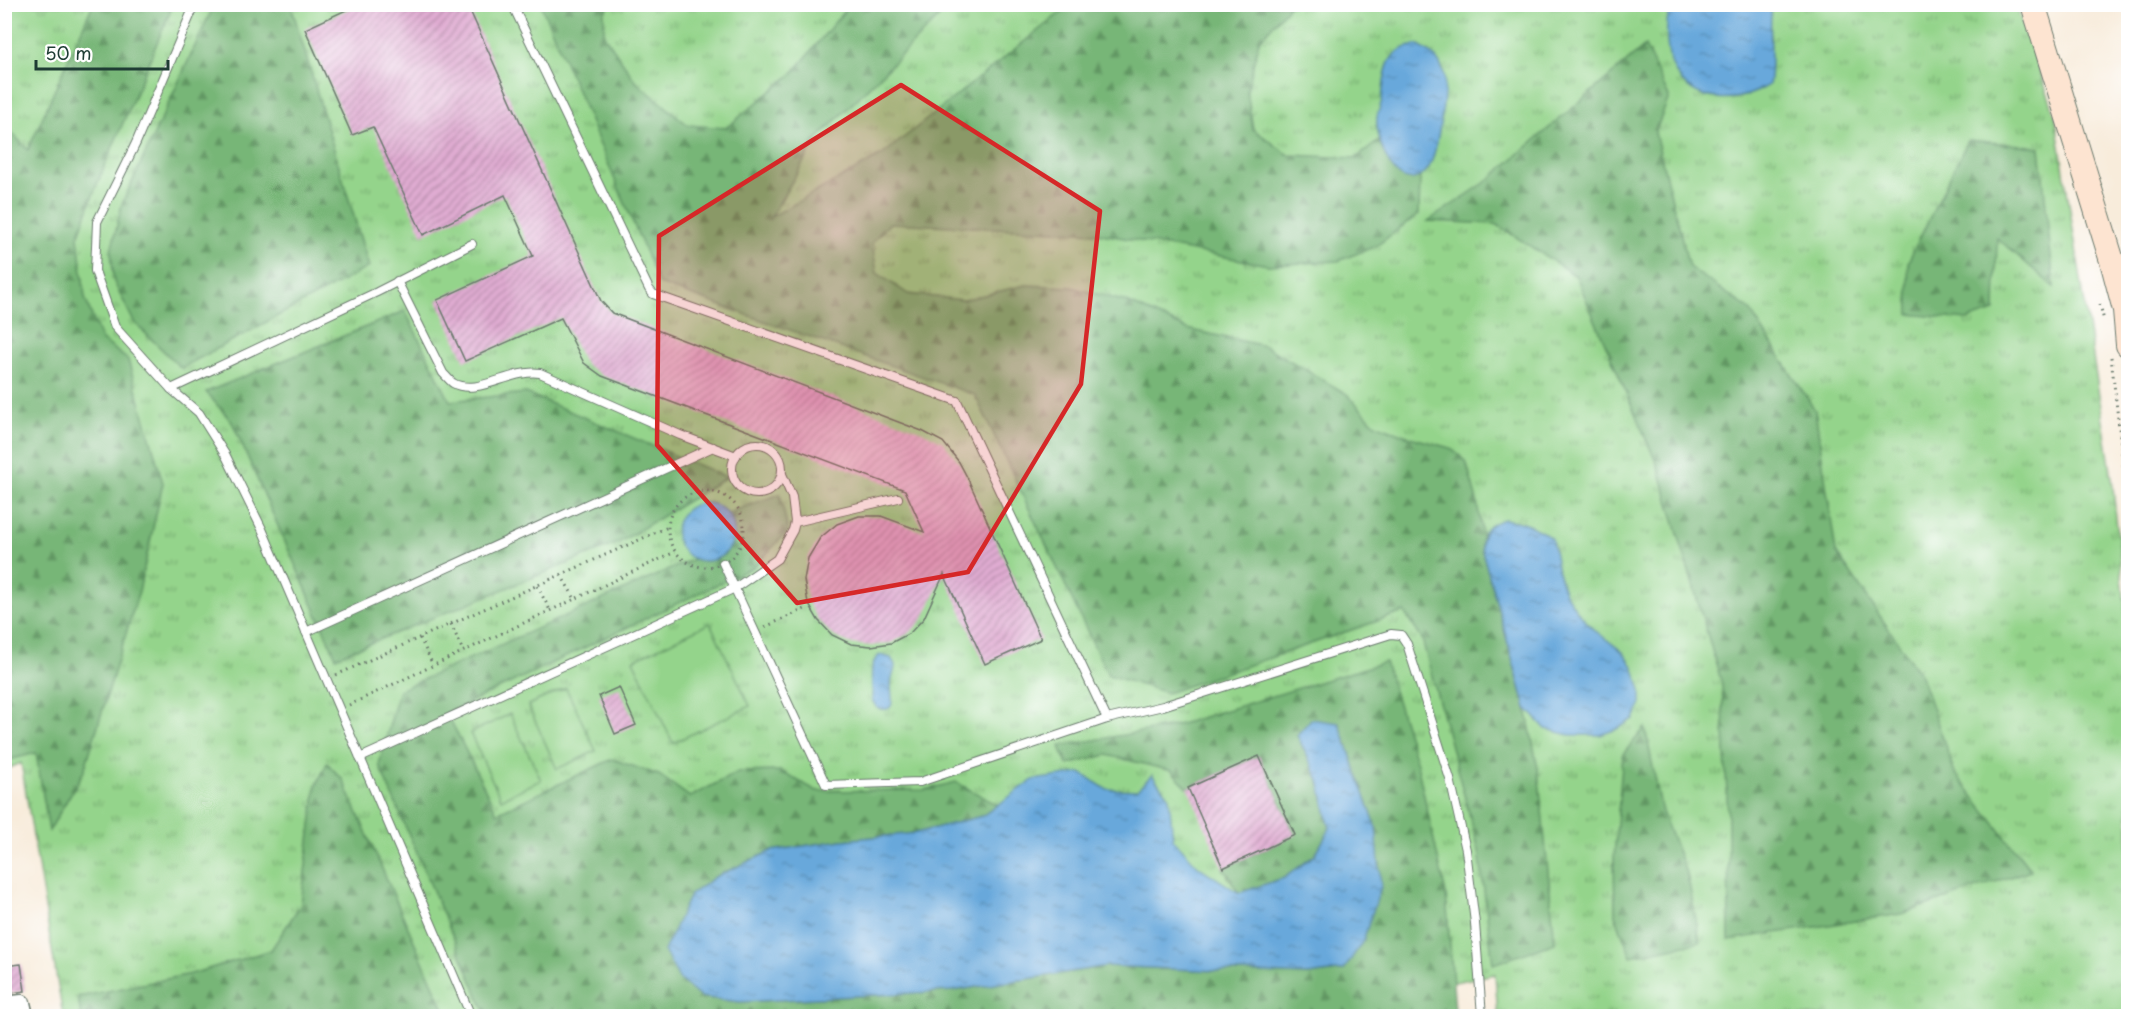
<svg xmlns="http://www.w3.org/2000/svg" width="2133" height="1021" font-family="'Playpen Sans',sans-serif">
	<style>
		.grass { fill: url(#grass-tufts); stroke: #5a8860; stroke-width: 1.5 }
		.forest { fill: url(#forest-firs); stroke: #4b7a56; stroke-width: 1.5 }
		.pitch { fill: #94d48b; stroke: #5a8860; stroke-width: 1.5 }
		.water { fill: url(#water-ripples); stroke: #437288; stroke-width: 1.5 }
		.building { fill: url(#building-hatch) }
		.lines { fill: none; stroke-linecap: round; stroke-linejoin: round }
		.lane-casing { stroke: #6b7a6e; stroke-width: 10 }
		.street-casing { stroke: #6b7a6e; stroke-width: 19 }
		.secondary-casing { stroke: #6b7a6e; stroke-width: 26 }
		.path { stroke: #6b7a6e; stroke-width: 3; stroke-dasharray: 1.5 4.5; stroke-linecap: butt }
		.lane { stroke: #fff; stroke-width: 8 }
		.street { stroke: #fff; stroke-width: 16 }
		.secondary { stroke: #fde4d1; stroke-width: 24 }
		.marked { fill: #d62828; fill-opacity: 0.2; stroke: #d62828; stroke-width: 4.5; stroke-linejoin: round }
	</style>
	<defs>
		<pattern id="grass-tufts" width="24" height="20" patternUnits="userSpaceOnUse" patternTransform="scale(1.5)"><rect width="24" height="20" fill="#94d48b"/><path d="M3 7l-1-3M5 7V3M7 7l1-3M15 17l-1-3M17 17v-4M19 17l1-3" fill="none" stroke="#78ad72"/></pattern>
		<pattern id="forest-firs" width="22" height="20" patternUnits="userSpaceOnUse" patternTransform="scale(1.5)"><rect width="22" height="20" fill="#77b677"/><path d="M5 1l3.5 6h-7zM16 11l3.5 6h-7z" fill="#619562"/></pattern>
		<pattern id="water-ripples" width="26" height="14" patternUnits="userSpaceOnUse" patternTransform="scale(1.5)"><rect width="26" height="14" fill="#67a8db"/><path d="M2 4q2-2 4 0t4 0M15 11q2-2 4 0t4 0" fill="none" stroke="#548ab2"/></pattern>
		<pattern id="building-hatch" width="6" height="6" patternUnits="userSpaceOnUse" patternTransform="scale(1.5)"><rect width="6" height="6" fill="#e0acd2"/><path d="M-1 1l2-2M0 6l6-6M5 7l2-2" fill="none" stroke="#b58dab"/></pattern>
	</defs>
	<rect width="100%" height="100%" fill="#fff"/>
	<filter id="ink" filterUnits="userSpaceOnUse"><feTurbulence type="fractalNoise" baseFrequency=".0167" numOctaves="2"/><feDisplacementMap in="SourceGraphic" scale="12" xChannelSelector="R" yChannelSelector="G"/><feConvolveMatrix kernelMatrix="1 2 1 2 8 2 1 2 1" color-interpolation-filters="sRGB"/></filter>
	<filter id="wash" filterUnits="userSpaceOnUse"><feTurbulence type="fractalNoise" baseFrequency=".008" numOctaves="4" result="noise"/><feDisplacementMap in="SourceGraphic" scale="24" xChannelSelector="R" yChannelSelector="G"/><feGaussianBlur stdDeviation="1.35" result="paint"/><feColorMatrix in="noise" values="0 0 0 0 0 0 0 0 0 0 0 0 0 0 0 0 0 1.4 0 .05"/><feComposite in="paint" operator="in"/></filter>
	<g filter="url(#wash)">
		<rect width="100%" height="100%" fill="#f8ecdb"/>
		<path class="grass" d="M5,5H2016L2055,114L2112,478L2128,636V1016H1498L1495,974L1284,1016H63L21,763L5,770Z"/>
		<g class="forest">
			<path d="M93,4L173,5L97,184L78,237L85,298L101,339L128,360L163,483L139,591L84,771L49,831L36,753L5,761V125L28,150Z"/>
			<path d="M214,5H291L369,267L181,368L134,322L114,282L111,251L122,204Z"/>
			<path d="M541,5H610L604,13V35L636,82L688,125L726,128L793,73L849,5H951L817,139L771,217L882,155L1070,5H1290L1259,41L1247,91L1253,129L1289,155L1356,158L1379,141L1392,167L1408,179L1420,177L1419,214L1376,246L1338,261L1268,265L1097,233L890,223L872,243L877,273L908,294L963,300L1025,285L1071,287L1127,302L1187,329L1265,346L1347,394L1375,424L1410,437L1450,448L1466,461L1477,501L1482,534L1481,547L1526,708L1538,769L1555,943L1493,964L1479,850L1422,639L1404,612L1167,693L1108,675L975,395L659,284Z"/>
			<path d="M1645,46L1669,97L1655,133L1689,267L1749,309L1815,410L1836,552L1921,676L1955,773L2031,870L1901,914L1729,940L1728,818L1722,684L1659,469L1576,276L1496,224L1428,221L1486,182Z"/>
			<path d="M1968,140L2040,147L2054,287L1997,238L1995,311L1967,320L1909,314L1908,262Z"/>
			<path d="M405,311L450,401L526,393L727,477L618,543L336,657L232,422L206,392Z"/>
			<path d="M780,494L788,531L754,567L447,713L497,813L612,759L659,775L690,797L738,772L780,771L817,791L924,790L956,782L998,805L982,816L916,833L842,840L771,851L715,877L690,895L700,997L740,1002L952,991L1107,966L1308,975L1344,970L1376,827L1339,723L1297,735L1319,780L1330,828L1315,855L1284,878L1239,893L1223,868L1295,835L1259,756L1188,788L1172,771L1107,755L1067,765L1060,746L1174,726L1385,662L1417,764L1446,894L1455,1010L1435,1016H487L379,765L399,690L693,559C724,568 745,541 728,513Z"/>
			<path d="M1645,728L1662,812L1688,878L1700,942L1631,956L1615,915L1614,858L1623,754Z"/>
			<path d="M327,763L343,780L447,1016H81L78,997L191,974L271,950L301,904L316,786Z"/>
		</g>
		<g class="pitch">
			<path d="M710,623L750,706L673,743L633,660Z"/>
			<path d="M566,688L596,751L557,769L528,705Z"/>
			<path d="M510,714L541,780L501,799L470,733Z"/>
		</g>
		<g class="water">
			<path d="M1670,5H1772C1768,32 1774,59 1769,85C1741,103 1700,106 1678,76C1664,57 1665,26 1670,5Z"/>
			<path d="M1417,45C1430,52 1440,58 1444,74C1447,90 1437,156 1428,169C1424,175 1416,180 1408,179C1388,176 1375,134 1377,117C1378,111 1381,106 1382,99C1385,73 1384,49 1417,45Z"/>
			<circle cx="705" cy="532" r="29"/>
			<path d="M1504,519C1522,521 1537,527 1552,539L1558,572L1565,593L1576,610L1593,629L1623,652L1633,666L1641,690V704L1634,719L1617,729L1600,735H1570L1546,729L1526,708L1481,547C1482,530 1488,524 1504,519Z"/>
			<path d="M880,655L891,658L895,665C895,672 891,678 891,685C891,697 898,714 877,708L872,700C874,685 866,664 880,655Z"/>
			<path d="M1311,719L1339,723L1376,827L1381,887L1363,941L1344,970L1308,975L1107,966L952,991L740,1002L700,997L680,980L664,951L690,895L715,877L771,851L842,840L916,833L982,816L1033,780L1081,773L1106,789L1137,790L1152,775L1169,797L1173,839L1199,867L1239,893L1284,878L1315,855L1330,828L1319,780L1297,735Z"/>
		</g>
		<g id="blocks">
			<g class="building">
				<path d="M359,4H467L601,301L612,313L922,431L943,442L959,462L967,477L1041,639L985,664L944,574L924,618L910,633L891,643L871,646L851,644L832,635L818,620L808,603L804,580L808,558L820,538L837,524L859,516H881L924,532L905,490L602,376L584,363L561,318L465,361L437,300L533,256L505,195L423,235L373,127L352,135L305,29Z"/>
				<path d="M619,687L636,725L615,734L599,696Z"/>
				<path d="M1259,756L1295,835L1223,868L1188,788Z"/>
				<path d="M21,964L25,991L4,994V966Z"/>
			</g>
		</g>
	</g>
	<g filter="url(#ink)">
		<use href="#blocks" fill-opacity="0" stroke="#6b7a6e" stroke-width="1.5"/>
		<g class="lines">
			<g class="lane-casing">
				<g id="lane">
					<path d="M195,4L136,143L97,222L95,271L115,327L171,389L199,413L226,456L262,529L471,1016"/>
					<path d="M512,4L649,289L653,294L957,401L1107,719"/>
					<path d="M397,281L443,373C446,376 450,381 453,383C477,397 513,368 540,373L680,435L736,456"/>
					<path d="M171,389L377,292L472,244"/>
					<circle cx="757" cy="469" r="25"/>
					<path d="M795,522L898,498"/>
					<path d="M723,563L826,785L920,782L1107,719L1163,706L1391,634L1401,635L1407,644L1450,779L1466,850L1475,923L1482,1016"/>
					<path d="M306,632L713,447"/>
					<path d="M360,758L735,588L777,559L793,530L795,522L792,497L782,474"/>
				</g>
			</g>
			<g class="street-casing">
				<path id="street" d="M4,1005L22,1003L25,1016"/>
			</g>
			<g class="secondary-casing">
				<path id="secondary" d="M2033,4L2112,261L2125,310L2128,345"/>
			</g>
			<g class="path">
				<path d="M2100,304L2104,321"/>
				<path d="M2111,357L2128,507"/>
				<circle cx="706" cy="529" r="38"/>
				<path d="M561,575L575,599"/>
				<path d="M537,586L550,610"/>
				<path d="M451,624L463,651"/>
				<path d="M765,627L807,608"/>
				<path d="M420,638L433,665"/>
				<path d="M336,675L668,527"/>
				<path d="M349,705L675,552"/>
			</g>
			<use href="#lane" class="lane"/>
			<use href="#street" class="street"/>
			<use href="#secondary" class="secondary"/>
		</g>
	</g>
	<path class="marked" d="M901,85L1100,211L1081,384L968,572L797,603L657,445L659,236Z"/>
	<rect width="2133" height="1021" fill="none" stroke="#fff" stroke-width="24"/>
	<path d="M36 60v9h132v-9" fill="none" stroke="#1f3d34" stroke-width="3"/>
	<text x="45" y="60" font-size="18" fill="#1f3d34" stroke="#ffffff" stroke-width="4.5" paint-order="stroke">50 m</text>
</svg>
